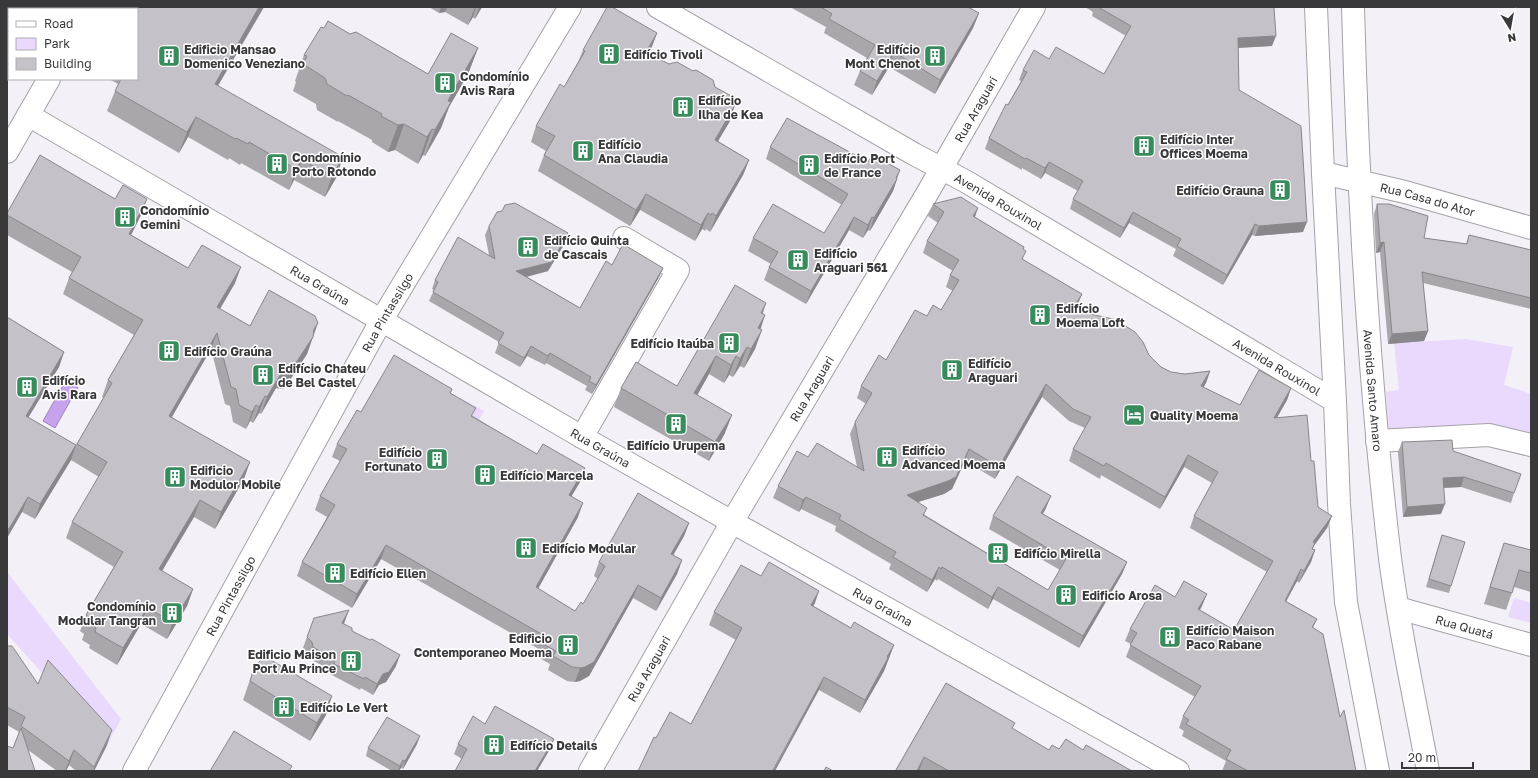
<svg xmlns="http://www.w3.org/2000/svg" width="1538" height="778" font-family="'Golos Text',sans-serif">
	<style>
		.green { fill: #e9d9fd }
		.water { fill: #c7a3ed; stroke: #9c83b8 }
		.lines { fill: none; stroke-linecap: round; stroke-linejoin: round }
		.minor-casing { stroke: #a4a1a8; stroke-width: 24 }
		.primary-casing { stroke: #a4a1a8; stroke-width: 24 }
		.minor { stroke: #fff; stroke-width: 22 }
		.primary { stroke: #fff; stroke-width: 22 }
		.wall { fill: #a9a6ac }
		.shaded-wall { fill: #89878c }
		.building { fill: #c4c1c8; stroke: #89878c }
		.labels { text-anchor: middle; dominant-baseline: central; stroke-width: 3; stroke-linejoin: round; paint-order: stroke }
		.poi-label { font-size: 12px; font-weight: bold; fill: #39383b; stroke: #fff; text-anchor: start }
		.street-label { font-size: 12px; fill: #39383b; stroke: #fff }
	</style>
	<rect width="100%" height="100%" fill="#f4f0f8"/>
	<g class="green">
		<path d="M1466,339L1513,347L1504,385L1531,394V433L1485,424L1389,433L1386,392L1399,390L1394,343Z"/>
		<path d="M452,394L484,411L479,420L447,403Z"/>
		<path d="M7,572L121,719L107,745L7,634Z"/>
		<path d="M1514,598L1531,603V623L1508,617Z"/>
	</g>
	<path class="water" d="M66,380L78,387L55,428L43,421Z"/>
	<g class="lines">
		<g class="minor-casing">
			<g id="minor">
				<path id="s1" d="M658,7L914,154L965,181L1335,401"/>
				<path d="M89,9L91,7"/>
				<path id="s2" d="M28,115L582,437L732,522L1178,771"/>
				<path d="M7,152L49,79"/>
				<path id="s3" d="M1323,173L1405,192L1531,228"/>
				<path d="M582,437L678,270L624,238"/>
				<path d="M1377,441L1489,435L1531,445"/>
				<path id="s4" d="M1398,608L1531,645"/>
				<path id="s5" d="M134,771L381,321L570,7"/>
				<path id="s6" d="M590,771L732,522L928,192L1034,7"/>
			</g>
		</g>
		<g class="primary-casing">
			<g id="primary">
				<path d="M1316,7L1323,173L1335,401L1339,504L1346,602L1378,771"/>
				<path id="s7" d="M1353,7C1358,191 1368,375 1390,558C1399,629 1415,700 1428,771"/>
			</g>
		</g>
		<use href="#minor" class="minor"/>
		<use href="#primary" class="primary"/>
	</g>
	<g class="wall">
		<path d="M131,7H264L218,86L336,178L325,197L294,180L289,190L241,163L240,165L229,158L228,160L188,137L179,153L107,111L115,91L118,84L109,79H137Z"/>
		<path d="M429,7H482L475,19L473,17L468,25L445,12L439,13Z"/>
		<path d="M790,7H968L979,13L973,28L935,94L889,67L872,95L854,85L860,71L867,58L824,33L826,27Z"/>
		<path d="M1085,7H1274L1272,46L1238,48L1239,90L1303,232L1255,236L1252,235L1223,285L1173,256L1176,249L1129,223L1120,238L1070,209L1073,199L1078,191L1045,173L1041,179L1022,168V170L985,149L989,138L1021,81L1019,80L1023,70L1049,59L1104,74L1126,36L1092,16L1093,12Z"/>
		<path d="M324,28L350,34L428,74L478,48L468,74L449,107L441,128L425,156L423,155L418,164L395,150L388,152L372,142V140L338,121V122L317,110L316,104L293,91L296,82L295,81L304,55Z"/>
		<path d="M657,33L651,49L649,53L669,64L715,87L730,121L718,141L749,160L743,175L710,232L706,229L705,231L702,229L695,241L640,210L630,226L538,171L544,155L546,151L531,142L536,126L564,87L578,62L583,50Z"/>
		<path d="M770,147L897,179L893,191L870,231L868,230L863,238L849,230L806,304L764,280L769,267L771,264L748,251L753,238L824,233L842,205L766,159Z"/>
		<path d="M933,204L975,217L1023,249V260L1082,294L1077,306L1075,311L1149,355L1161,367L1171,372L1185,374L1210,371L1206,383L1203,387L1240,405L1291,388L1287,400L1277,417L1311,461L1318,507L1332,516L1327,528L1313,547V549L1315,550L1311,562L1299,583L1297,581L1286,601L1317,619L1313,628L1356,771H1222L1226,761L1182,736L1184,731L1179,728L1183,716L1195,697L1126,657L1131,644L1125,641L1130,629L1175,597L1202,606L1200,610L1234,630L1267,572L1190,528L1194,516L1212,483L1184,467L1160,509L1101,475L1100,479L1069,461L1073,449L1085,428L1069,421L1042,397L995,479L965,461L952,489L944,494L918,502L925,515L1048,590L1060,570L989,529L993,516L1046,508L1043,514L1127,562L1122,574L1079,648L993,599L988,609L938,579L937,581L935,579L927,592L889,569L891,564L835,531L836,526L801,509L799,512L773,498L778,486L808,457L857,467L850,434L855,422L866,404L857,398L861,386L927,316L941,310L953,291L946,287L950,275L953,271L923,253L927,241L938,223L928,216Z"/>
		<path d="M1377,204L1424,238L1466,244L1469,235L1531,250V309L1423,283L1428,331L1424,341L1388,344L1380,252L1376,253L1374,214Z"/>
		<path d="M7,213L141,215L131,235L188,268L235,283L220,309L250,326L313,335L307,354L284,389L276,388L261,414L259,413L253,423L250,421L246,429L233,422L230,406L225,404L211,349L172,417L244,479L215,529L194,517L162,571L193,589L187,606L167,639L141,624L117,665L89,648L90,645L82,640L84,634L80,631L86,615L114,567L66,538L72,522L99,477L71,460L35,519L22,512L7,538V317L64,352L59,367L28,418L76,445L104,398L102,397L108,380L134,335L63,294L69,278L72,272L7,235Z"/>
		<path d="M489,226L568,233L565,243L548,271L527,277L580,308L612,265L663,268L659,277L592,394L585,390L587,386L546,363L545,365L527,356L520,367L495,353L499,342L429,301L434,290L432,289L435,280L489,255L485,235Z"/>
		<path d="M763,313L760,329L755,349L744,368L740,366L733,377L729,375L724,383L709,374L697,395L725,433L709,461L614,407L621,388L677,386Z"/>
		<path d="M452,389L451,393L473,416L580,482L571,496L578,517L538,589L575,611L583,604L598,579L594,576L599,562L689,523L684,536L673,555L682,560L677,574L656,611L633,598L589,676L580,681L575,682L567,681L548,670L550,664L534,655L537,648L381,559L352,608L297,576L302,562L327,517L315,510L320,496L340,461L332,457L337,444L361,412Z"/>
		<path d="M1402,442L1514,493L1511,503L1461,487L1444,488L1441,514L1403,517L1398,452Z"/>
		<path d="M1442,535L1451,586L1449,593L1426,587Z"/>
		<path d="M1504,543L1531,550V592L1514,587L1506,610L1484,604L1498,560Z"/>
		<path d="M761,576L815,603L813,606L851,628L894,645L884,671L860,713L819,690L656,738L691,724L736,640L709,625L714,612Z"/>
		<path d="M314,618L345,621L344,624L396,666L386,682L379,685L373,695L361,688L360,690L330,674L331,671L309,658L308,653L303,648Z"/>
		<path d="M7,646L38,684L107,745L94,771H76L69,765L66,771H57L28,750L13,748L19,732L7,725Z"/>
		<path d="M254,668L326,715L310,741L243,700Z"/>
		<path d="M946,683L1013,729L1049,750L1059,749L1083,750L1132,771H922L920,770L919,771H895Z"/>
		<path d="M485,724L554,739L550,749L537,771H455L462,759L454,754L458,744Z"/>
		<path d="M417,744L403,769L401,768L399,771H392L366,756L368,748Z"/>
	</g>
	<g class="shaded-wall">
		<path d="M7,7H10L7,12Z"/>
		<path d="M259,7H264L207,104L215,84Z"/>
		<path d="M441,7H447L445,12L439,13Z"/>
		<path d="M475,7H476L473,17L468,25Z"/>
		<path d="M479,7H482L475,19Z"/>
		<path d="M979,13L973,28L935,94L940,80Z"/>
		<path d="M657,33L651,49L640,68L646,52Z"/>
		<path d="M1276,36L1272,46L1234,48L1238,38Z"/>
		<path d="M478,48L468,74L449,107L441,128L425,156L435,130L452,93Z"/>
		<path d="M894,52L889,67L872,95L877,81Z"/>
		<path d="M735,105L730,121L709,156L715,140Z"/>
		<path d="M196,117L188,137L179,153L187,132Z"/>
		<path d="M404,124L395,150L388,152L398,125Z"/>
		<path d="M432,129L423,155L418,164L427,137Z"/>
		<path d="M343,157L336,178L325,197L332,176Z"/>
		<path d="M302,160L294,180L289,190L296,169Z"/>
		<path d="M749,160L743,175L710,232L716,216Z"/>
		<path d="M1049,162L1045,173L1041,179L1045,168Z"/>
		<path d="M900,170L893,191L870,231L874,218Z"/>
		<path d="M646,194L640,210L630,226L636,210Z"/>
		<path d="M147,199L141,215L123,251L129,234Z"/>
		<path d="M978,208L974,220L973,216Z"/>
		<path d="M1133,212L1129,223L1120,238L1124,228Z"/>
		<path d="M708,213L702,229L695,241L701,225Z"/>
		<path d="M854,217L849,230L806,304L811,291Z"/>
		<path d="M872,217L868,230L863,238L868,225Z"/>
		<path d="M1307,222L1303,232L1255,236L1259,226Z"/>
		<path d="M1255,224L1252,235L1223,285L1227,275Z"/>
		<path d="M568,233L565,243L548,271L513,280L516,271Z"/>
		<path d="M1384,242L1380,252L1376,253L1380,243Z"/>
		<path d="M241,267L235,283L211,324L217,307Z"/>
		<path d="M663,268L659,277L592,394L596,385Z"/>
		<path d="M1082,294L1077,306L1068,322L1072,310Z"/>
		<path d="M766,303L760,322L761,313Z"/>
		<path d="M765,315L759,334L758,328Z"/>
		<path d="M318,323L307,354L284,389L276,388L261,414L267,397L282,372L314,329Z"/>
		<path d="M762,330L755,349L744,368L751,349Z"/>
		<path d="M1428,331L1424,341L1388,344L1392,334Z"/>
		<path d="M217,333L211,349L163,432L169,416Z"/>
		<path d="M531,346L527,356L520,367L524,358Z"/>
		<path d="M747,347L740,366L733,377L740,359Z"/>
		<path d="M64,352L59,367L20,431L26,416Z"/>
		<path d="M550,353L546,363L545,365L548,356Z"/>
		<path d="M716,356L709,374L688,412L694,393Z"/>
		<path d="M736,356L729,375L724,383L731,365Z"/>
		<path d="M1210,371L1206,383L1197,398L1201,386Z"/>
		<path d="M1046,384L1042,397L995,479L999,467Z"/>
		<path d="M1291,388L1287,400L1270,430L1274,418Z"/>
		<path d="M265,396L259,413L253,423L259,407Z"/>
		<path d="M256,405L250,421L246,429L252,412Z"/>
		<path d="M732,415L725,433L709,461L715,442Z"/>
		<path d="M76,445L71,460L35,519L40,504Z"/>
		<path d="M969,449L965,461L952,489L944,494L902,507L907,495Z"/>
		<path d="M1188,455L1184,467L1160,509L1165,497Z"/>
		<path d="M250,462L244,479L215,529L221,512Z"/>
		<path d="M585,468L580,482L564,509L569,495Z"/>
		<path d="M1464,477L1461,487L1439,488L1443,478Z"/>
		<path d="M1051,496L1046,508L1036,525L1041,513Z"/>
		<path d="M28,497L22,512L7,538V535L9,529Z"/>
		<path d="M806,497L801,509L799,512L803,500Z"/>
		<path d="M200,500L194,517L153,586L159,569Z"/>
		<path d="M583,503L578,517L531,601L536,587Z"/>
		<path d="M1445,504L1441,514L1403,517L1407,507Z"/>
		<path d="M1332,516L1327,528L1313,547L1311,555L1313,542Z"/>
		<path d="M689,523L684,536L666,568L671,554Z"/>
		<path d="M386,545L381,559L352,608L357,594Z"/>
		<path d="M1315,550L1311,562L1299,583L1304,571Z"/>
		<path d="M682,560L677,574L656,611L661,598Z"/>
		<path d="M1127,562L1122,574L1079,648L1083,636Z"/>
		<path d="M939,567L935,579L927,592L932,580Z"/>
		<path d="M1301,569L1297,581L1280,613L1285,601Z"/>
		<path d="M638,585L633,598L589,676L580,681L575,682L580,668Z"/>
		<path d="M998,587L993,599L988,609L992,597Z"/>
		<path d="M193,589L187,606L167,639L173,622Z"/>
		<path d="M819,591L815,603L807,618L811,605Z"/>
		<path d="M1207,594L1202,606L1193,621L1198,609Z"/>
		<path d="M147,608L141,624L117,665L123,648Z"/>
		<path d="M349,610L345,621L338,634L342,623Z"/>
		<path d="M894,645L884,671L860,713L865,700L887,657Z"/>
		<path d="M400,655L396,666L386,682L379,685L373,695L377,684L383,674Z"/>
		<path d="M824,677L819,690L775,771H773Z"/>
		<path d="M332,696L326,715L310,741L317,723Z"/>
		<path d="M112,730L107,745L94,771H93Z"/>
		<path d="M420,736L417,744L403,769L405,761Z"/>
		<path d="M554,739L550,749L537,771H535Z"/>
		<path d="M74,750L69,765L66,771H65L69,761Z"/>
		<path d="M924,757L919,771H917Z"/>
		<path d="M403,760L401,768L398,771L400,766Z"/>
	</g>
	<g class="building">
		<path d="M131,7H259L215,84L343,157L332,176L302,160L296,169L249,142L248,144L236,138L235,139L196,117L187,132L115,91L121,79H137V9H130Z"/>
		<path d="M607,7H612L657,33L646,52L669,64L677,62L693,71L696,70L713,80L715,87L733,97L735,105L715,140L749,160L716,216L712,213L711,215L708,213L701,225L646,194L636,210L544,155L555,136L536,126L560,84L564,87L585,51L583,50Z"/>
		<path d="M821,7H968L979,13L940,80L894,52L877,81L860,71L875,45L829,19L832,14Z"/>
		<path d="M1098,7H1274L1276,36L1238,38L1239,90L1301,126L1307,222L1259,226L1255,224L1227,275L1177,246L1181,239L1133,212L1124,228L1073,199L1083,181L1049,162L1045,168L1026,158L1025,159L989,138L1006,104L1008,105L1027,72L1023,70L1034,50L1049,59L1056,47L1104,74L1131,26Z"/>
		<path d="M328,21L350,34L356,32L428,74L451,33L478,48L452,93L448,101L451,102L435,130L432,129L427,137L404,124L398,125L381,116L382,114L348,95L347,96L327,84L325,78L303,64L307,56L304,55L321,27L324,28Z"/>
		<path d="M787,118L868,162L872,155L900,170L896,178L897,179L874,218L872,217L868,225L854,217L811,291L769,267L778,252L753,238L773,204L824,233L848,194L770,147Z"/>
		<path d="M40,155L115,199L123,185L147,199L129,234L188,268L202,245L241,267L217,307L250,326L269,290L315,316L318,323L314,329L313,337L290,372H282L267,397L265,396L259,407L256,405L252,412L239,405L236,389L231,387L217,333L169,416L250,462L221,512L200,500L159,569L193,589L173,622L147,608L123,648L95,632L96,628L88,624L91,618L86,615L123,552L72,522L107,462L77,444L112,383L108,380L143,320L69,278L81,257L7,215V213Z"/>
		<path d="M961,197L978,208L973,216L1024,247L1023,249L1026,251L1022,259L1082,294L1072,310L1113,319L1124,325L1135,332L1143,342L1149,355L1161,367L1171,372L1185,374L1210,371L1201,386L1240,405L1259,370L1291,388L1274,418L1307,415L1311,461H1314L1318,507L1332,516L1313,542L1315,543L1312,549L1315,550L1304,571L1301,569L1285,601L1317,619L1312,627L1323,634L1340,717L1344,710L1356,771H1248L1226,759L1231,750L1186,724L1189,720L1183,716L1201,686L1130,645L1137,633L1130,629L1155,585L1175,597L1184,581L1207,594L1198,609L1234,630L1273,561L1194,516L1218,472L1188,455L1165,497L1106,463L1104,466L1073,449L1091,417L1073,409L1046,384L999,467L969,449L956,477L948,481L907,495L927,508L923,515L1048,590L1066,559L993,516L1017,476L1051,496L1041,513L1127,562L1083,636L998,587L992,597L942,567L941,569L939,567L932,580L893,557L896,552L839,519L841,515L806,497L803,500L778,486L797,451L808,457L817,443L864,471L855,422L872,393L861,386L879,355L886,360L915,310L927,316L933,305L941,310L959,280L950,275L959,260L927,241L944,212L933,204Z"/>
		<path d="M515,203L568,233L552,262L516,271L580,308L606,261L612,265L623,244L663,268L596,385L589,381L591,377L550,353L548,356L531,346L524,358L498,343L504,333L433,292L438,282L435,280L458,237L495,259L489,226L497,212L502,211L505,205Z"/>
		<path d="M1377,204H1389L1428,216L1424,238L1467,244L1469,235L1531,250V298L1422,272L1428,331L1392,334L1384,242L1380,243Z"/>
		<path d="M735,285L766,303L761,313L765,315L758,328L762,330L751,349L747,347L740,359L736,356L731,365L716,356L694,393L732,415L715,442L621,388L636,362L677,386Z"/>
		<path d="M7,317L64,352L26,416L76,445L40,504L28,497L9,529L7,528Z"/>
		<path d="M394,355L452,389L450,393L476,408L471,416L537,454L543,444L585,468L569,495L583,503L536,587L575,611L581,602L583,604L605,566L599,562L638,493L689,523L671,554L682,560L661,598L638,585L594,662L585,667L580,668L572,667L553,656L556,651L539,642L543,635L386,545L357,594L302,562L335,505L320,496L347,449L337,444L357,410L361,412Z"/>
		<path d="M1452,440L1453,451L1521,474L1514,493L1464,477L1443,478L1445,504L1407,507L1402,442Z"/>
		<path d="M1442,535L1465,542L1451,586L1429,579Z"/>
		<path d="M1504,543L1531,550V573L1519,570L1512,593L1490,587Z"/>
		<path d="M769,562L819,591L811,605L851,628L854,622L894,645L887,657L888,658L865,700L824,677L773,770L775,771H638L654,737L656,738L670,712L691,724L742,628L714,612L741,565L761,576Z"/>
		<path d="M349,610L342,623L352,628V631L370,640L372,639L400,655L389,672L383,674L377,684L365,677L364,679L334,664L335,660L313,647L312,642L307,637L314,618Z"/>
		<path d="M7,646H12L38,684L48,660L112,730L94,767L74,750L69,761L21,726L25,717L7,707Z"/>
		<path d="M264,656L332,696L317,723L250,681L254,668Z"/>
		<path d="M946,683L1015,723L1012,728L1049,750L1052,745L1059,749L1066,739L1083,750L1086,745L1132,771H949L924,757L917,771H897L896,770Z"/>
		<path d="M495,706L554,739L535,771H455L467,749L458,744L473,716L485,724Z"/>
		<path d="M387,717L420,736L405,761L403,760L400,766L368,748Z"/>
		<path d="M21,728L35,771H7V746L13,748Z"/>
		<path d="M234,731L292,766L289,771H210Z"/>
		<path d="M826,767L833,771H824Z"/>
	</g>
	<defs>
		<g id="building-square" transform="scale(1.15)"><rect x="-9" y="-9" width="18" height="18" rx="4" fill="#388b5d" stroke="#fff"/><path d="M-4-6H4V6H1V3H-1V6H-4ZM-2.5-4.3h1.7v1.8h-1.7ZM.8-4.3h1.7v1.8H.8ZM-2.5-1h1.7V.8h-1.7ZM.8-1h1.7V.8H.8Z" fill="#fff"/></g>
		<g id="hotel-square" transform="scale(1.15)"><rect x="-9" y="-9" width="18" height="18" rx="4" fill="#388b5d" stroke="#fff"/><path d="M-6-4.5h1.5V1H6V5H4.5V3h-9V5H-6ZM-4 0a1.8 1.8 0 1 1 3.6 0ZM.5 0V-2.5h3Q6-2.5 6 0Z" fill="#fff"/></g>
	</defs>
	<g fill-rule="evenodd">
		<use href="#building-square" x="609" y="54"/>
		<use href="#building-square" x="169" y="56"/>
		<use href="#building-square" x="935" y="56"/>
		<use href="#building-square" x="445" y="83"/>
		<use href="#building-square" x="683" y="107"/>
		<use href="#building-square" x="1144" y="146"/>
		<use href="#building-square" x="583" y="151"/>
		<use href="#building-square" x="277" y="164"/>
		<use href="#building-square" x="809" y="165"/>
		<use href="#building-square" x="1280" y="190"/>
		<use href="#building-square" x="125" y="217"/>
		<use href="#building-square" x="528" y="247"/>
		<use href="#building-square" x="798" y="260"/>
		<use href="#building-square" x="1040" y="315"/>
		<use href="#building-square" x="729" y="343"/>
		<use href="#building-square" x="169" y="351"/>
		<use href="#building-square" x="952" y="370"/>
		<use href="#building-square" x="263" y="375"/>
		<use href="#building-square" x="27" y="387"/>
		<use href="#hotel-square" x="1134" y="415"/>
		<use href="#building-square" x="676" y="424"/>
		<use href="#building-square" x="887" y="457"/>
		<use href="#building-square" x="437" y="459"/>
		<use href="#building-square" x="485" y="475"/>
		<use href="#building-square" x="175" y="477"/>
		<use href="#building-square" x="526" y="548"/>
		<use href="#building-square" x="998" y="553"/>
		<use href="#building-square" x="335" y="573"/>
		<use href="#building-square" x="1066" y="595"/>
		<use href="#building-square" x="172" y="613"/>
		<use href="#building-square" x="1170" y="637"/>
		<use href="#building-square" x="568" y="645"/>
		<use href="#building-square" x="351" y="661"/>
		<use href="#building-square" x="284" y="707"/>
		<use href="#building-square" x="494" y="745"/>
	</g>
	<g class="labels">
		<g class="poi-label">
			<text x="184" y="49">Edificio Mansao<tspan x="184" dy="14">Domenico Veneziano</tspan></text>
			<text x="920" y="49" text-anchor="end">Edifício<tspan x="920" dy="14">Mont Chenot</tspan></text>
			<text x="624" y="54">Edifício Tivoli</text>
			<text x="460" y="76">Condomínio<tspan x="460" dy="14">Avis Rara</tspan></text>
			<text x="698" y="100">Edifício<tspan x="698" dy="14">Ilha de Kea</tspan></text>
			<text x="1160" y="139">Edifício Inter<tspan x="1160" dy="14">Offices Moema</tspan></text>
			<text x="598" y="144">Edifício<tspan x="598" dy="14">Ana Claudia</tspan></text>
			<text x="292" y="157">Condomínio<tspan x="292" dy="14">Porto Rotondo</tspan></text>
			<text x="824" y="158">Edifício Port<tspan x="824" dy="14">de France</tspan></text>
			<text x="1264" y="190" text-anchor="end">Edifício Grauna</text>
			<text x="140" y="210">Condomínio<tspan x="140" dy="14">Gemini</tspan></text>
			<text x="544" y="240">Edifício Quinta<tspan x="544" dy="14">de Cascais</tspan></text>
			<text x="814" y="253">Edifício<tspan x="814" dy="14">Araguari 561</tspan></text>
			<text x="1056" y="308">Edifício<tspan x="1056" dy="14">Moema Loft</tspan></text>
			<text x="714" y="343" text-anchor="end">Edifício Itaúba</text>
			<text x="184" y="351">Edifício Graúna</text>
			<text x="968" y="363">Edifício<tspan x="968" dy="14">Araguari</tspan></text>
			<text x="278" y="368">Edifício Chateu<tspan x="278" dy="14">de Bel Castel</tspan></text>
			<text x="42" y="380">Edifício<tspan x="42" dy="14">Avis Rara</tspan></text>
			<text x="1150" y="415">Quality Moema</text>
			<text x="676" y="445" text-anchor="middle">Edifício Urupema</text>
			<text x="902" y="450">Edifício<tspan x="902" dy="14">Advanced Moema</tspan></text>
			<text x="422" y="452" text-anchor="end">Edifício<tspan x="422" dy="14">Fortunato</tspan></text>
			<text x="190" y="470">Edificio<tspan x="190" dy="14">Modulor Mobile</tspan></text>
			<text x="500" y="475">Edifício Marcela</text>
			<text x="542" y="548">Edifício Modular</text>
			<text x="1014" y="553">Edifício Mirella</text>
			<text x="350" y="573">Edifício Ellen</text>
			<text x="1082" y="595">Edificio Arosa</text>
			<text x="156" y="606" text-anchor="end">Condomínio<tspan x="156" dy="14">Modular Tangran</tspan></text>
			<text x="1186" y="630">Edifício Maison<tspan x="1186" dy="14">Paco Rabane</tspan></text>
			<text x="552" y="638" text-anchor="end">Edificio<tspan x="552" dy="14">Contemporaneo Moema</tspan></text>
			<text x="336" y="654" text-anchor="end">Edificio Maison<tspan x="336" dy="14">Port Au Prince</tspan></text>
			<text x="300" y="707">Edifício Le Vert</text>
			<text x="510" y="745">Edifício Details</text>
		</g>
		<g class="street-label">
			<text stroke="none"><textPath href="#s6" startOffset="766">Rua Araguari</textPath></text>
			<text stroke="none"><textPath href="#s3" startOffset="108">Rua Casa do Ator</textPath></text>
			<text stroke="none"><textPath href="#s1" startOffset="392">Avenida Rouxinol</textPath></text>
			<text stroke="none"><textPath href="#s2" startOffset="338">Rua Graúna</textPath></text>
			<text stroke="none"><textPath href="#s5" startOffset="524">Rua Pintassilgo</textPath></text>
			<text stroke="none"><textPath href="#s1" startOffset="716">Avenida Rouxinol</textPath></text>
			<text stroke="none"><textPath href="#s6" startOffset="442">Rua Araguari</textPath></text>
			<text stroke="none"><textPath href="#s7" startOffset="384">Avenida Santo Amaro</textPath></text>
			<text stroke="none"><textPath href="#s2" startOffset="662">Rua Graúna</textPath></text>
			<text stroke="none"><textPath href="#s5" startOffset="200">Rua Pintassilgo</textPath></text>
			<text stroke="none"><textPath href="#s2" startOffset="986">Rua Graúna</textPath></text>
			<text stroke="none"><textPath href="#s4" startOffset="69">Rua Quatá</textPath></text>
			<text stroke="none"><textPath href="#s6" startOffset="118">Rua Araguari</textPath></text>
		</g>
	</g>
	<rect width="1538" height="778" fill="none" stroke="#39383b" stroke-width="16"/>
	<rect x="8" y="8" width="130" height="72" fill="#ffffff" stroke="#b0afb1"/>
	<rect x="16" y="21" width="20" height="6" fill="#ffffff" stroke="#b0afb1"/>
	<text x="44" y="28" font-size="12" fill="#39383b">Road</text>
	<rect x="16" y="38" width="20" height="12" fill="#e9d9fd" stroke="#b0afb1"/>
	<text x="44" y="48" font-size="12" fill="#39383b">Park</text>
	<rect x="16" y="58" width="20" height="12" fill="#c4c1c8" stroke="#b0afb1"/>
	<text x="44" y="68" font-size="12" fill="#39383b">Building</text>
	<g transform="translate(1510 28) rotate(169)" stroke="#ffffff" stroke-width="3" paint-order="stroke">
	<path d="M0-3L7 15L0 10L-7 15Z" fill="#39383b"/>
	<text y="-6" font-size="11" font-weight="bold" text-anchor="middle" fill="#39383b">N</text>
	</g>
	<path d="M1402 762v6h71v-6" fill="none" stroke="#39383b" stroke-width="2"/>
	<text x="1408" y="762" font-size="12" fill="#39383b" stroke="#ffffff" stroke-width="3" paint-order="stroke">20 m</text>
</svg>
